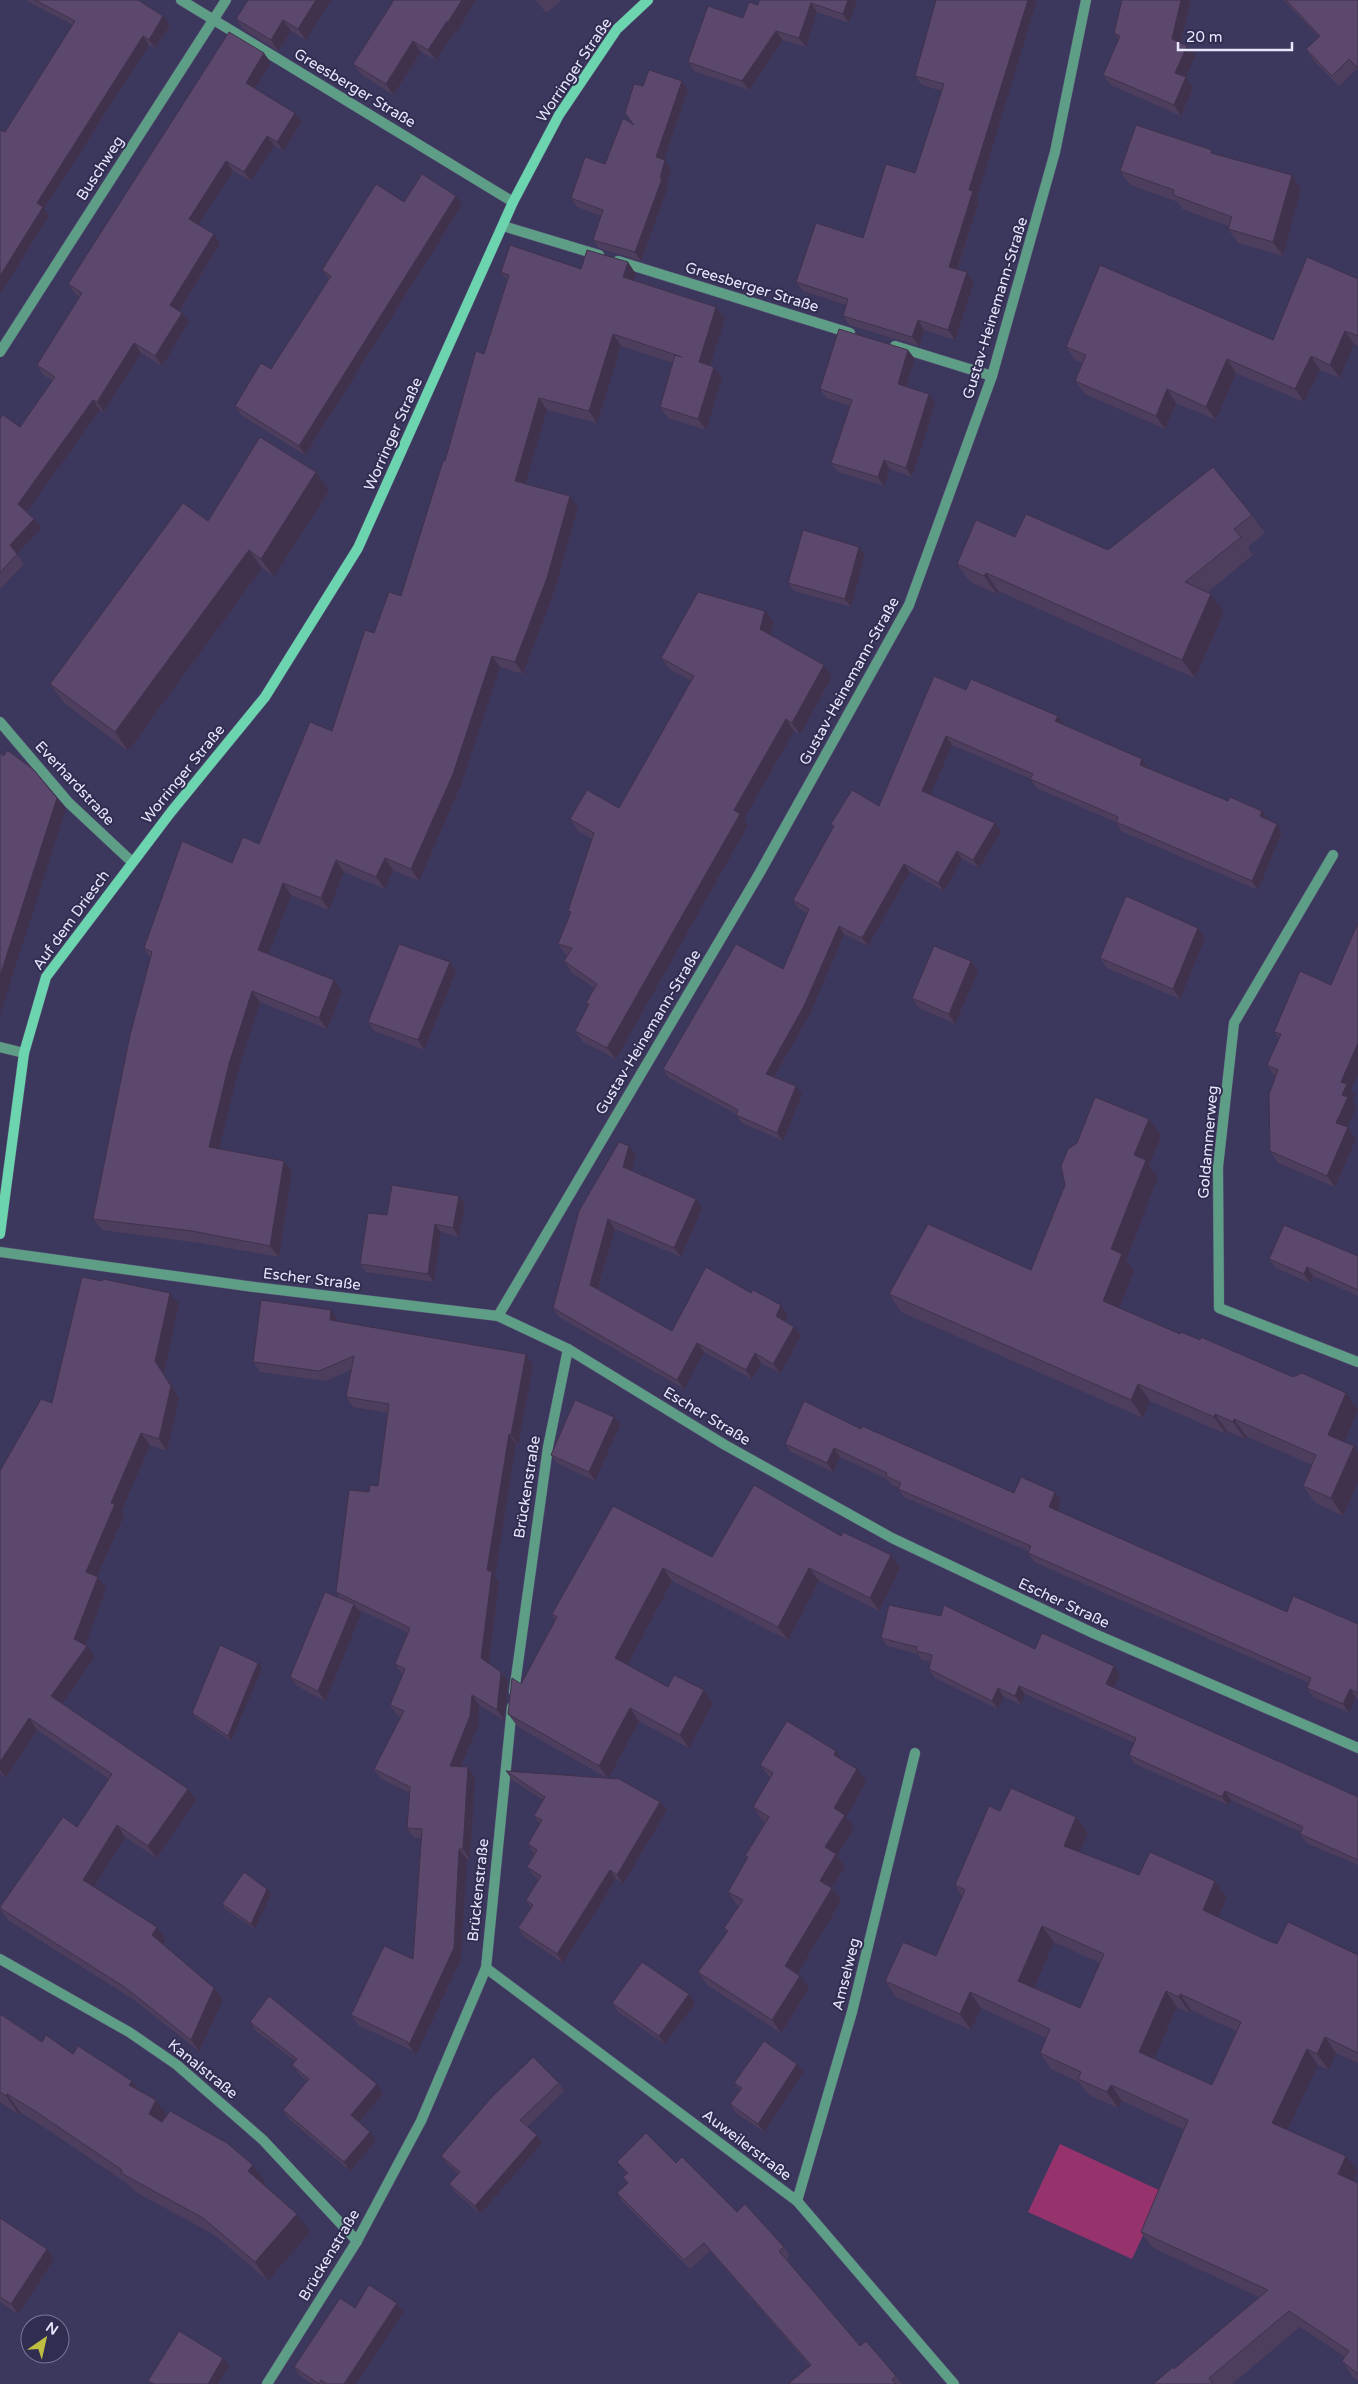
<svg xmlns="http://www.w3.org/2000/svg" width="1358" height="2384" font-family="'Varela Round',sans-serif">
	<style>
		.green { fill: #96336d }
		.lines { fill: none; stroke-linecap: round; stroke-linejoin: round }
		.minor-casing { stroke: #575376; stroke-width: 11 }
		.secondary-casing { stroke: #575376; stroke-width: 11 }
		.minor { stroke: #5f9e86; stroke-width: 10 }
		.secondary { stroke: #6cd4af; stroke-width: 10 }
		.wall { fill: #4e3e5d; fill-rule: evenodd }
		.shaded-wall { fill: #40324c }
		.building { fill: #5b486c; stroke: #40324c; fill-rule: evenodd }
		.labels { text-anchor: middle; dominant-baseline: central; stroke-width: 4; stroke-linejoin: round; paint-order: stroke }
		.street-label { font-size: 15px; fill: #e7e6fd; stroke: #312d51 }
	</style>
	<rect width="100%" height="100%" fill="#3c375c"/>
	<path class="green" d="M1060,2144L1163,2192L1132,2259L1028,2212Z"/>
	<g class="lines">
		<g class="minor-casing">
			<g id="minor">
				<path d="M181,0L513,202"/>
				<path d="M503,226L599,255"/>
				<path d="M618,261L850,333"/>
				<path d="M895,346L992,376"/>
				<path d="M0,352L226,0"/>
				<path d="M0,722L69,803L132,862"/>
				<path d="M1333,855L1234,1023L1218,1167L1219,1308L1358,1362"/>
				<path d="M0,1047L24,1053"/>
				<path d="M0,1252L254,1287L498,1316L568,1349L725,1445L892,1538L1095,1634L1358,1748"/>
				<path d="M498,1316L759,874L909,605L992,376L1055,152L1086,0"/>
				<path d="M514,1692L548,1447L568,1349"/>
				<path d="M0,1959L129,2032L177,2065L263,2140L357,2241"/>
				<path d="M486,1968L797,2201L954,2384"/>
				<path d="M797,2201L852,2012L915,1753"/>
				<path d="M267,2384L357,2241L421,2121L486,1968L512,1707"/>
			</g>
		</g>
		<g class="secondary-casing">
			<path id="secondary" d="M0,1234L24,1053L46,977L171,812L265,697L358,548L513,202L559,115L617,29L648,0"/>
		</g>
		<use href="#minor" class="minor"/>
		<use href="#secondary" class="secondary"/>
	</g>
	<g class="wall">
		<path d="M25,0H138L170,25L155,48L149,45L44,209L49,216L0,294L5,132L73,25Z"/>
		<path d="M331,0L306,40L291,31L278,51L244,30L236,19Z"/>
		<path d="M476,0L456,33L455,32L436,60L421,52L393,95L361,74L353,64Z"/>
		<path d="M536,0H562L546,13Z"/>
		<path d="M759,0H857L849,23L817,12L806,47L783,40L749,90L694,71L688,62L743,18L758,5Z"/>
		<path d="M936,0H1037L977,197L979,201L958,269L967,272L974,282L955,340L924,330L919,346L849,325L843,316L846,305L803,291L796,282L863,238L915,173L942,91L922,85L915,76Z"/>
		<path d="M1122,0H1191L1181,43L1195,56L1185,77L1193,88L1181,116L1111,85L1103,75L1119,40L1114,33Z"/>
		<path d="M1283,0H1358V70L1357,69L1339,86L1313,60L1306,49L1319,37Z"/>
		<path d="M271,63L255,88L302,122L283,151L274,145L251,181L233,171L198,224L220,243L180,311L182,313L189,322L162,366L141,353L104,412L100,410L26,512L34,519L41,528L17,554L24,564L0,589V419L20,427L53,381L43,375L37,365L80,297L75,294L68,284Z"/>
		<path d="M682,81L688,90L664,160L671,169L666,185L668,187L641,261L599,248L593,240L601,216L577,207L571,198L605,164L632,124L625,113L643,86Z"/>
		<path d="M1215,154L1292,175L1301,189L1283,256L1238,243L1228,229L1229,226L1182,209L1178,202L1130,185L1120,171Z"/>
		<path d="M404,202L462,205L305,455L241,415L235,406L271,369L329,279L322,270Z"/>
		<path d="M581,269L636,274L634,280L716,307L725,319L710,365L722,378L706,430L668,418L660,407L673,363L621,346L597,423L547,410L525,484L578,507L555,589L523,674L500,667L461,785L419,881L393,870L385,889L344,872L329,910L291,895L268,954L342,992L327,1029L260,1002L237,1075L219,1149L292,1172L279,1257L200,1243L102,1230L93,1219L150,958L144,948L232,863L259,844L332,731L374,633L401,596L445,461L484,354L507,280L501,272Z"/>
		<path d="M1358,279V346L1354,344L1340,378L1320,370L1304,402L1236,373L1216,420L1176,403L1165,429L1085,394L1075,381L1083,363L1075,360L1066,347L1273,340Z"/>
		<path d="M915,359L906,387L935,404L912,477L890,469L884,486L838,472L831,463L850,406L826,398L820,389Z"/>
		<path d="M329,490L274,577L262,568L128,751L64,703L50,684L208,521Z"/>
		<path d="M1252,515L1265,533L1248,547L1253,555L1208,592L1224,612L1195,678L998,591L997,594L970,582L957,564L1015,537L1108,550Z"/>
		<path d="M865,555L851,607L794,591L788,583Z"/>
		<path d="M765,611L774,623L770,634L832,677L800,734L794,731L744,819L748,825L616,1059L583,1042L575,1031L588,1006L586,1003L594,988L572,973L564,961L567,956L566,955L558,944L570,914L568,911L592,839L578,831L570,819L619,808L691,681L669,669L661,658Z"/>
		<path d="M966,690L1058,716L1063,725L1142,759L1148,768V769L1268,819L1277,824L1282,832L1258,890L1121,831L1116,822L1036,788L1031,779L952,745L930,795L1001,832L979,868L962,859L944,891L910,872L868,946L844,934L810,1014L774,1077L802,1094L783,1141L742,1123L736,1114L669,1078L663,1069L783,969L807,913L798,908L793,900L833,827L831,824L879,806Z"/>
		<path d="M1358,923V1073L1351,1090L1355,1096L1352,1102L1356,1108L1347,1127L1356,1139L1335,1187L1278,1163L1270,1151L1275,1077L1267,1065L1279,1038L1274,1032L1331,985Z"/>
		<path d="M1198,928L1205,938L1180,999L1107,968L1100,958Z"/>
		<path d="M971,961L978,971L955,1024L919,1008L912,998Z"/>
		<path d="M450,962L456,972L424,1050L374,1031L368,1022Z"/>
		<path d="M1161,1136L1149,1165L1158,1177L1126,1260L1134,1271L1119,1308L1180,1334L1200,1340L1293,1377L1346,1393L1358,1410L1344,1442L1358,1452V1481L1343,1516L1315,1503L1303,1486L1312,1465L1246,1436L1245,1439L1227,1431L1226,1434L1150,1401L1143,1418L901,1312L889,1294L1031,1270Z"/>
		<path d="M636,1156L631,1170L696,1199L702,1208L681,1257L615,1229L598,1289L672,1331L788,1315L784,1321L801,1336L780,1373L761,1363L752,1379L704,1352L684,1389L559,1317L553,1308Z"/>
		<path d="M465,1204L459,1237L441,1232L434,1282L366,1272L360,1264L387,1215Z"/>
		<path d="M1358,1256V1296L1313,1276L1310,1283L1276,1268L1269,1259Z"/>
		<path d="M179,1304L164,1373L179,1398L167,1451L150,1445L121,1512L124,1516L97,1577L106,1589L85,1645L87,1646L95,1657L62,1704L188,1789L196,1800L156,1858L125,1837L94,1887L166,1939L163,1944L214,1988L223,2000L199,2051L134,2000L8,1920L0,1909L77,1827L109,1779L37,1730L6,1778L0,1773V1471L52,1403Z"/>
		<path d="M338,1320V1322L526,1354L533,1365L518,1445L516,1444L495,1576L499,1582L489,1664L508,1682L504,1720L479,1705L478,1726L461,1767H468L475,1777L470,1859H467L461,1959L416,2055L413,2051L358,2025L351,2015L413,1959L421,1838H414L407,1828L410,1793L381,1779L374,1769L401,1717L397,1715L390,1705L403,1675L395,1664L408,1633L358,1609L361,1614L325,1701L297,1686L290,1677L340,1599L336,1592L369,1492L378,1486L388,1413L353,1407L346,1397L351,1370L326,1381L260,1372L253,1362Z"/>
		<path d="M614,1417L620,1425L595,1481L557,1463L551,1455Z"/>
		<path d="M861,1429L1014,1493L1055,1492L1061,1501L1057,1511L1287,1612L1358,1624V1699L1356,1698L1349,1713L1313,1697L1307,1688L1309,1683L1034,1562L1028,1553V1551L904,1497L898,1489L899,1488L892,1485L887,1479L840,1457L833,1472L791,1452L785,1444Z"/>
		<path d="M613,1506L712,1557L841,1536L891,1555L900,1568L879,1611L819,1581L788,1640L672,1581L627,1665L668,1687L713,1703L689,1748L639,1721L608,1779L660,1802L667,1810L623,1884L616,1879L563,1963L524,1937L518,1928L531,1908L526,1900L539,1880L533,1875L527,1867L534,1854L528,1844L540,1824L534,1816L543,1800L512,1780L506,1771L607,1778L518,1727L508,1714L521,1684L555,1620L552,1614Z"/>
		<path d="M881,1638L1035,1649L1114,1666L1120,1674L1114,1688L1358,1797V1865L1306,1843L1300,1834L1301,1832L1231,1800L1228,1805L1135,1764L1129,1755L1134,1743L1025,1694L1021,1705L1004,1697L998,1709L935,1678L929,1669L931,1662L922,1660L918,1654L887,1646Z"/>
		<path d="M262,1668L231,1741L196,1718L192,1713Z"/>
		<path d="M842,1760L866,1782L846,1817L854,1828L837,1856L845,1867L832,1888L841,1901L797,1974L809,1989L781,2033L707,1985L698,1972L727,1933L724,1928L739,1906L737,1905L728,1892L747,1859L745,1856L765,1822L762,1820L753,1807L770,1778L760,1765Z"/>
		<path d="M1000,1811L1076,1817L1088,1833L1079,1852L1139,1875L1215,1881L1227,1897L1218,1917L1262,1938L1277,1944L1358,1955V2063L1336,2053L1329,2070L1318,2065L1287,2130L1358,2172L1354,2181L1358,2183V2381L1353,2377L1342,2361L1345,2357L1300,2327L1232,2384H1153L1174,2369L1259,2297L1153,2248L1141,2232L1185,2130L1122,2101L1118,2108L1089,2095L1079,2082L1051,2069L1040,2053L1046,2038L981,2008L971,2030L896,1997L885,1981L936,1956L962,1897L955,1885ZM1054,1942L1100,1963L1080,2008L1034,1987ZM1177,2007L1190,2013L1191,2010L1236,2031L1212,2085L1154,2059Z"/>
		<path d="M267,1889L271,1894L255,1929L225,1909L222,1904Z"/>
		<path d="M612,2003H695L665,2044L618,2012Z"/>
		<path d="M0,2014L42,2042L73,2054L132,2081L139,2091L167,2115L266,2184L264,2186L310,2232L268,2281L216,2236L134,2191L128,2184L48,2130L20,2112L19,2115L0,2102Z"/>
		<path d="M250,2022L383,2094L359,2122L376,2141L350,2171L289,2119L283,2110L307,2081L299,2074L292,2065L295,2061L256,2031Z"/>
		<path d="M797,2064L803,2072L764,2132L736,2113L730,2104L740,2090L734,2083Z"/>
		<path d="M559,2083L564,2091L527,2127L537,2135L542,2143L480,2214L455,2192L449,2184L458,2174L447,2164L441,2156Z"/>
		<path d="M617,2162L676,2163L737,2212L784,2247L790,2256L786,2259L860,2346L896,2376L902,2384H790L810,2366L710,2251L690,2269L623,2202L617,2193L627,2183L623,2177L627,2174Z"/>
		<path d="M0,2218L54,2259L18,2314L0,2302Z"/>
		<path d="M397,2303L403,2312L356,2384H312L300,2376L294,2367L355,2308Z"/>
	</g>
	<g class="shaded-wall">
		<path d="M316,0H331L306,40L298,29Z"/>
		<path d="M462,0H476L456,33L448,22Z"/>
		<path d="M848,0H857L849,23L843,14Z"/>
		<path d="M1028,0H1037L977,197L979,201L955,276L949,267L969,190Z"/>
		<path d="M1181,0H1191L1179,49L1172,39Z"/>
		<path d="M811,3L817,12L806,47L799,38Z"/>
		<path d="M163,16L170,25L155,48L149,40Z"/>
		<path d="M283,20L291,31L278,51L271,40Z"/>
		<path d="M447,21L455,32L436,60L428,50Z"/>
		<path d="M776,31L783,40L749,90L742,81Z"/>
		<path d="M143,36L149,45L44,209L49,216L0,294V276L37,203Z"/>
		<path d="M413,41L421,52L393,95L386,84Z"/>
		<path d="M1187,46L1195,56L1183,83L1175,73Z"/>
		<path d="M264,53L271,63L253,92L246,83Z"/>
		<path d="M1186,77L1193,88L1181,116L1174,105Z"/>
		<path d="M682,81L688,90L662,166L656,157Z"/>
		<path d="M295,113L302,122L283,151L277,142Z"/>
		<path d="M267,136L274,145L251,181L244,172Z"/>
		<path d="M665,160L671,169L666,185L668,187L641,261L635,252Z"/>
		<path d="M226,161L233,171L196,228L189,219Z"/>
		<path d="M1292,175L1301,189L1283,256L1273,242Z"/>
		<path d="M456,196L462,205L305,455L299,446Z"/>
		<path d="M214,234L220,243L177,315L170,305Z"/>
		<path d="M628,262L636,274L631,288L623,277Z"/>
		<path d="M967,272L974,282L955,340L948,330Z"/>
		<path d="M716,307L725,319L707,374L699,362Z"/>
		<path d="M182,313L189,322L162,366L155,356Z"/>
		<path d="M918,320L924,330L919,346L912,337Z"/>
		<path d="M1345,331L1354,344L1340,378L1330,365Z"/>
		<path d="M613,334L621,346L597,423L589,411Z"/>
		<path d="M134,343L141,353L104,412L97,402Z"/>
		<path d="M908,350L915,359L904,393L898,384Z"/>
		<path d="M1311,356L1320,370L1304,402L1295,389Z"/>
		<path d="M1227,359L1236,373L1216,420L1206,407Z"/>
		<path d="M714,367L722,378L706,430L698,419Z"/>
		<path d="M1167,389L1176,403L1165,429L1156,416Z"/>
		<path d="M929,394L935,404L912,477L906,468Z"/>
		<path d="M539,398L547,410L523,492L515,481Z"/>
		<path d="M93,400L100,410L25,514L18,504Z"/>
		<path d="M884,460L890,469L884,486L878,477Z"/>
		<path d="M316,472L329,490L274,577L261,559Z"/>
		<path d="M570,496L578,507L555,589L523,674L515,662Z"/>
		<path d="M34,519L41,528L17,554L10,545Z"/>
		<path d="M859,547L865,555L851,607L845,599Z"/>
		<path d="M249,550L262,568L128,751L115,732Z"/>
		<path d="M986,573L998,591L997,594L984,576Z"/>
		<path d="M1211,594L1224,612L1195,678L1182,660Z"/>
		<path d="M765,611L774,623L768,640L760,629Z"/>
		<path d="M492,656L500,667L461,785L419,881L411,869Z"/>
		<path d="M824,665L832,677L800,734L792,723Z"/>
		<path d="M1058,716L1064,724L1061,730L1055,721Z"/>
		<path d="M786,719L794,731L744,819L748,825L616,1059L607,1048L734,810Z"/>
		<path d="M946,736L952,745L928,800L922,791Z"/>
		<path d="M1142,759L1148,768L1146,774L1140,765Z"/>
		<path d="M57,798L66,809L0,1014V976Z"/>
		<path d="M1262,811L1268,819L1266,825L1260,816Z"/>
		<path d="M995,823L1001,832L979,868L973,860Z"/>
		<path d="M1277,824L1282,832L1258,890L1252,881Z"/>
		<path d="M957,851L962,859L944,891L938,883Z"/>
		<path d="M385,858L393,870L385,889L376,877Z"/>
		<path d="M336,860L344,872L329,910L321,898Z"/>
		<path d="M904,864L910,872L868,946L862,938Z"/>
		<path d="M283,883L291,895L266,961L258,950Z"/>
		<path d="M839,926L844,934L810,1014L771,1082L766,1074Z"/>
		<path d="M1198,928L1205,938L1180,999L1173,989Z"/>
		<path d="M971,961L978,971L955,1024L949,1014Z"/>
		<path d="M450,962L456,972L424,1050L418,1040Z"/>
		<path d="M334,980L342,992L327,1029L319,1018Z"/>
		<path d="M252,991L260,1002L237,1075L217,1158L209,1147L229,1064Z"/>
		<path d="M1358,1043V1073L1351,1090L1355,1096L1352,1102L1356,1108L1344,1134L1336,1123L1342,1095L1341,1082Z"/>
		<path d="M796,1086L802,1094L783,1141L777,1133Z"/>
		<path d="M1149,1119L1161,1136L1149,1165L1158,1177L1126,1260L1134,1271L1115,1318L1103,1301L1111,1249L1134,1155Z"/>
		<path d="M1348,1127L1356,1139L1335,1187L1327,1176Z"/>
		<path d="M629,1146L636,1156L630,1176L623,1167Z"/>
		<path d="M284,1161L292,1172L279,1257L270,1246Z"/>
		<path d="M459,1196L465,1204L459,1237L453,1228Z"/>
		<path d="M696,1199L702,1208L681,1257L674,1248Z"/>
		<path d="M608,1219L615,1229L596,1294L590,1285Z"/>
		<path d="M435,1224L441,1232L434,1282L428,1274Z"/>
		<path d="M1307,1267L1313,1276L1310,1283L1304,1274Z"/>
		<path d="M170,1293L179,1304L164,1373L179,1398L167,1451L159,1439L155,1361Z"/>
		<path d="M781,1305L788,1315L782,1325L776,1316Z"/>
		<path d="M331,1310L338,1320L337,1330L330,1320Z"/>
		<path d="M794,1327L801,1336L780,1373L773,1364Z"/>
		<path d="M697,1343L704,1352L684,1389L677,1380Z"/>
		<path d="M755,1353L761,1363L752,1379L746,1370Z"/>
		<path d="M526,1354L533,1365L518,1445L511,1435Z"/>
		<path d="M1138,1384L1150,1401L1143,1418L1131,1400Z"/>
		<path d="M1346,1393L1358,1410L1340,1452L1328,1435Z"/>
		<path d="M1215,1414L1227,1431L1226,1434L1214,1417Z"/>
		<path d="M614,1417L620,1425L595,1481L589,1472Z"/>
		<path d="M1234,1419L1246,1436L1245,1439L1233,1422Z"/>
		<path d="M141,1433L150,1445L121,1512L124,1516L94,1583L86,1572L111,1503Z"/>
		<path d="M509,1434L516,1444L495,1576L499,1582L488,1669L481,1658L487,1570Z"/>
		<path d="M1354,1446L1358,1452V1481L1343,1516L1331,1498Z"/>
		<path d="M834,1448L840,1457L833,1472L827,1463Z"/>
		<path d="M1055,1492L1061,1501L1055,1516L1049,1507Z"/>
		<path d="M891,1555L900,1568L879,1611L870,1598Z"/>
		<path d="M663,1568L672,1581L624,1671L615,1658Z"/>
		<path d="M809,1568L819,1581L788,1640L778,1627Z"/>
		<path d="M98,1577L106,1589L83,1651L74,1639Z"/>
		<path d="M354,1604L361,1614L325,1701L318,1691Z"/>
		<path d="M87,1646L95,1657L59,1708L51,1696Z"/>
		<path d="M258,1663L262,1668L231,1741L228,1736Z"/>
		<path d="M1114,1666L1120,1674L1112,1693L1106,1684Z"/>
		<path d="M501,1672L508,1682L504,1720L497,1710Z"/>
		<path d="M1019,1686L1025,1694L1021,1705L1015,1696Z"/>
		<path d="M998,1688L1004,1697L998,1709L992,1701Z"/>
		<path d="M1350,1689L1356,1698L1349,1713L1343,1704Z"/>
		<path d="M704,1690L713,1703L689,1748L680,1735Z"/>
		<path d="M472,1695L479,1705L478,1726L457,1776L450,1766Z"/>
		<path d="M630,1708L639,1721L608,1779L599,1766Z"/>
		<path d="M29,1718L37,1730L6,1778L0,1770V1762Z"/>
		<path d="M836,1751L845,1764L834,1755Z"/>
		<path d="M468,1767L475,1777L470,1859L463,1849Z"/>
		<path d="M857,1769L866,1782L846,1817L854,1828L837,1856L845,1867L832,1888L841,1901L794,1979L785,1966L820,1881L825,1847L834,1808Z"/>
		<path d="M188,1789L196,1800L156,1858L148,1846Z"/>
		<path d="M1225,1791L1231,1800L1228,1805L1222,1797Z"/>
		<path d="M660,1802L667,1810L623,1884L617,1875Z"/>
		<path d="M1076,1817L1088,1833L1075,1862L1064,1846Z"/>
		<path d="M117,1825L125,1837L91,1892L83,1880Z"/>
		<path d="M459,1849L467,1859L461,1959L416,2055L409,2045Z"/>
		<path d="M610,1870L616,1879L563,1963L557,1954Z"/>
		<path d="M1215,1881L1227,1897L1214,1926L1203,1910Z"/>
		<path d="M267,1889L271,1894L255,1929L251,1924Z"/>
		<path d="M1042,1926L1054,1942L1030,1997L1018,1981Z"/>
		<path d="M157,1927L166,1939L161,1947L152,1935Z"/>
		<path d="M800,1976L809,1989L781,2033L772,2020Z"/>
		<path d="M214,1988L223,2000L199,2051L191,2040Z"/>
		<path d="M1166,1991L1177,2007L1150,2068L1139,2052Z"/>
		<path d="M970,1992L981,2008L971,2030L960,2014Z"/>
		<path d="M689,1994L695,2003L665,2044L659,2036Z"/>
		<path d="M1180,1994L1191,2010L1190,2013L1179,1997Z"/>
		<path d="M1325,2037L1336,2053L1329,2070L1317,2054Z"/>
		<path d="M1307,2049L1318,2065L1283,2139L1272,2123Z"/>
		<path d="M797,2064L803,2072L764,2132L758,2124Z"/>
		<path d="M132,2081L145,2100L129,2085Z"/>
		<path d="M377,2084L383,2094L357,2124L351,2115Z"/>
		<path d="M1111,2085L1122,2101L1118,2108L1107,2092Z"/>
		<path d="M7,2094L20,2112L19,2115L6,2096Z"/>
		<path d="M156,2100L169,2118L162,2133L149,2114Z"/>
		<path d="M370,2132L376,2141L350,2171L344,2162Z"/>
		<path d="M537,2135L542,2143L480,2214L475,2206Z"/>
		<path d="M1346,2156L1358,2172L1349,2190L1338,2174Z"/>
		<path d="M253,2165L266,2184L261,2190L248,2171Z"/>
		<path d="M297,2214L310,2232L268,2281L255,2262Z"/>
		<path d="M47,2249L54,2259L18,2314L11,2304Z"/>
		<path d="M397,2303L403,2312L356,2384H344Z"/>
		<path d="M223,2358L229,2366L218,2384H208Z"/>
	</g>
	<g class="building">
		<path d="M35,0H138L163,16L149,40L143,36L37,203L43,207L0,276V130L5,132L75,21Z"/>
		<path d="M248,0H316L298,29L283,20L271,40L236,19Z"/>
		<path d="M394,0H462L448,22L447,21L428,50L413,41L386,84L353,64Z"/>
		<path d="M759,0H848L843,14L811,3L799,38L776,31L742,81L688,62L708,6L743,18L749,2L758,5Z"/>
		<path d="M936,0H1028L969,190L973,191L949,267L967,272L948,330L918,320L912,337L843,316L848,299L796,282L816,223L863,238L886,164L915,173L944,84L915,76Z"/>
		<path d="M1122,0H1181L1172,39L1187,46L1175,73L1186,77L1174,105L1103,75L1120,36L1114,33Z"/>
		<path d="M1286,0H1358V68L1349,59L1332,76L1306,49L1320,36Z"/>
		<path d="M229,32L264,53L246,83L295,113L277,142L267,136L244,172L226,161L189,219L214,234L170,305L182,313L155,356L134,343L97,402L93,400L18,504L34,519L10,545L17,554L0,573V419L3,415L20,427L55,377L37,365L82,293L68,284Z"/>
		<path d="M649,70L682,81L656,157L665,160L660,178L662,179L635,252L593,240L603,210L571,198L585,157L605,164L623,118L634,125L625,113L634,84L643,86Z"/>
		<path d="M1136,125L1212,150L1211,153L1292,175L1273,242L1228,229L1232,217L1173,195L1174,190L1120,171Z"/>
		<path d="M422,174L456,196L299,446L235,406L261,363L271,369L331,276L322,270L376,184L404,202Z"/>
		<path d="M510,245L581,269L587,250L628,262L623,277L716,307L699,362L714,367L698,419L660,407L675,355L682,357L613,334L589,411L539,398L515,481L570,496L547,578L515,662L492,656L453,774L411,869L385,858L376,877L336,860L321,898L283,883L258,950L334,980L319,1018L252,991L229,1064L209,1147L284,1161L270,1246L192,1231L93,1219L130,1035L152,952L144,948L182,841L232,863L243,837L259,844L310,722L332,731L365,630L374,633L389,592L401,596L443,461H445L476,351L484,354L509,275L501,272Z"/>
		<path d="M1307,257L1358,279V336L1345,331L1330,365L1311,356L1295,389L1227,359L1206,407L1167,389L1156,416L1075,381L1086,355L1066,347L1100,265L1273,340Z"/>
		<path d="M839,329L908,350L898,384L929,394L906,468L884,460L878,477L831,463L852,400L820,389Z"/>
		<path d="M260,437L316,472L261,559L249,550L115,732L50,684L183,503L208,521Z"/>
		<path d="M1213,467L1252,515L1234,529L1241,537L1185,582L1211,594L1182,660L986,573L984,576L957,564L976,520L1015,537L1026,514L1108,550Z"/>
		<path d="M803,530L859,547L845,599L788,583Z"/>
		<path d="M698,592L765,611L760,629L824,665L792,723L786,719L734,810L740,814L607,1048L575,1031L589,1004L586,1003L597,984L564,961L572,948L558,944L571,912L568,911L594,833L570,819L587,790L619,808L694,676L661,658Z"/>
		<path d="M934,676L966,690L971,679L1058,716L1055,721L1142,759L1140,765L1228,801L1230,797L1262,811L1260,816L1277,824L1252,881L1116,822L1118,817L1030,779L1033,774L946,736L922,791L995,823L973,860L957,851L938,883L904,864L862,938L839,926L804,1006L766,1074L796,1086L777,1133L736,1115L738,1110L663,1069L736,944L783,969L809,909L793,900L834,826L831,824L852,790L879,806Z"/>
		<path d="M7,750L34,770L57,798L0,976V753L4,756Z"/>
		<path d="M1126,896L1198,928L1173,989L1100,958Z"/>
		<path d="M1358,923V1043L1341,1082L1347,1084L1342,1095L1348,1097L1336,1123L1348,1127L1327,1176L1270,1151L1269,1094L1278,1070L1267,1065L1281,1034L1274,1032L1300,971L1331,985Z"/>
		<path d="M399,944L450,962L418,1040L368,1022Z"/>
		<path d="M934,946L971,961L949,1014L912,998Z"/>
		<path d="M1095,1097L1149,1119L1134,1155L1146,1160L1111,1249L1122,1254L1103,1301L1180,1334L1181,1332L1200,1340L1201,1337L1293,1377L1302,1373L1346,1393L1328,1435L1354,1446L1331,1498L1303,1486L1316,1455L1234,1419L1233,1422L1215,1414L1214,1417L1138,1384L1131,1400L889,1294L928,1224L1031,1270L1065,1185L1061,1166L1068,1149L1077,1143Z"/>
		<path d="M619,1142L629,1146L623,1167L696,1199L674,1248L608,1219L590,1285L672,1331L706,1267L751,1293L753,1290L781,1305L776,1316L794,1327L773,1364L755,1353L746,1370L697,1343L677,1380L553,1308L579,1211Z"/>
		<path d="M392,1185L459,1196L453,1228L435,1224L428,1274L360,1264L368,1213L387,1215Z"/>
		<path d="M1284,1225L1358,1256V1290L1307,1267L1304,1274L1269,1259Z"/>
		<path d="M82,1277L102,1281L103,1279L170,1293L155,1361L171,1386L159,1439L141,1433L111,1503L115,1504L86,1572L98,1577L74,1639L87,1646L51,1696L188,1789L148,1846L117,1825L83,1880L157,1927L152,1935L214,1988L191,2040L126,1988L0,1908V1907L63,1817L77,1827L112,1774L29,1718L0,1762V1471L41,1399L52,1403Z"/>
		<path d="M261,1300L331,1310L330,1320L526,1354L511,1435L509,1434L487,1570L492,1572L481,1658L501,1672L497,1710L472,1695L470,1716L450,1766L468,1767L463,1849H459L454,1948L409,2045L408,2042L351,2015L384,1946L413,1959L422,1829L407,1828L410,1787L374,1769L404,1711L390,1705L405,1669L395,1664L410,1628L336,1592L349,1490L369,1492L370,1485L378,1486L389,1404L346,1397L354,1356L319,1371L253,1362Z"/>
		<path d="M575,1400L614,1417L589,1472L551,1455Z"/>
		<path d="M804,1401L861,1429L862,1426L1014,1493L1021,1477L1055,1492L1049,1507L1287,1612L1293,1596L1358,1624V1693L1350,1689L1343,1704L1307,1688L1311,1678L1028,1553L1031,1546L898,1489L901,1483L886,1476L887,1473L834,1448L827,1463L785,1444Z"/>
		<path d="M754,1485L841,1536L843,1532L891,1555L870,1598L809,1568L778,1627L663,1568L615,1658L668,1687L674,1675L704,1690L680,1735L630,1708L599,1766L508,1714L512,1678L521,1684L557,1617L552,1614L613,1506L712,1557Z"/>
		<path d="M325,1592L354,1604L318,1691L290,1677Z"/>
		<path d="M889,1605L941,1616L944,1605L1035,1649L1042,1633L1114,1666L1106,1684L1358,1797V1860L1300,1834L1303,1827L1225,1791L1222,1797L1129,1755L1136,1738L1019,1686L1015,1696L998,1688L992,1701L929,1669L932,1655L916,1651L917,1647L881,1638Z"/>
		<path d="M220,1645L258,1663L228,1736L192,1713Z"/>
		<path d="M787,1721L836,1751L834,1755L857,1769L834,1808L845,1815L825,1847L836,1854L820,1881L832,1888L785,1966L800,1976L772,2020L698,1972L728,1931L724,1928L743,1900L728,1892L748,1857L745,1856L769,1817L753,1807L773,1773L760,1765Z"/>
		<path d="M506,1771L619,1779L660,1802L617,1875L610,1870L557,1954L518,1928L533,1905L526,1900L541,1876L527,1867L537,1850L528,1844L542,1820L534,1816L545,1797Z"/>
		<path d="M1011,1788L1076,1817L1064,1846L1139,1875L1150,1852L1215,1881L1203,1910L1262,1938L1277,1944L1288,1922L1358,1955V2053L1325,2037L1317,2054L1307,2049L1272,2123L1346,2156L1338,2174L1358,2183V2374L1342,2361L1349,2351L1289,2311L1209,2378L1213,2384H1153L1173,2367L1174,2369L1268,2290L1141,2232L1188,2120L1111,2085L1107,2092L1078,2079L1081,2072L1040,2053L1050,2029L970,1992L960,2014L885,1981L903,1942L936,1956L965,1890L955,1885L989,1806L1000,1811ZM1042,1926L1104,1954L1080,2008L1018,1981ZM1166,1991L1179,1997L1180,1994L1241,2022L1212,2085L1139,2052Z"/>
		<path d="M244,1872L267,1889L251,1924L222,1904Z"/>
		<path d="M642,1962L689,1994L659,2036L612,2003Z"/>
		<path d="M269,1996L377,2084L351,2115L370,2132L344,2162L283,2110L309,2079L292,2065L297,2059L250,2022Z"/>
		<path d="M0,2014L42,2042L46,2035L73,2054L78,2046L132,2081L129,2085L156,2100L149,2114L162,2122L170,2111L227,2143L253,2165L248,2171L297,2214L255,2262L203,2218L121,2173L122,2170L35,2111L7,2094L6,2096L0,2092Z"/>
		<path d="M764,2041L797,2064L758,2124L730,2104L742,2088L734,2083Z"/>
		<path d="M533,2057L559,2083L520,2120L537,2135L475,2206L449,2184L460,2172L441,2156L491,2098Z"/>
		<path d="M646,2133L676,2163L682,2157L737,2212L745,2204L784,2247L779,2251L860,2346L866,2341L896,2376L892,2380L896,2384H790L789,2383L811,2365L704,2243L684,2260L617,2193L628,2183L623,2177L628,2173L617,2162Z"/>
		<path d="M0,2218L47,2249L11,2304L0,2297Z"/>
		<path d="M369,2285L397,2303L344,2384H327L321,2380L319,2384L294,2367L340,2298L355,2308Z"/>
		<path d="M179,2331L223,2358L208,2384H154L148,2381Z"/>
	</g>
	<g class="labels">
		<g class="street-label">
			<text transform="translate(574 70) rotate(-56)">Worringer Straße</text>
			<text transform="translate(355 88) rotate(31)">Greesberger Straße</text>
			<text transform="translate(100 168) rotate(-57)">Buschweg</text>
			<text transform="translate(752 287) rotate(17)">Greesberger Straße</text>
			<text transform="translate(995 308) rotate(-73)">Gustav-Heinemann-Straße</text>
			<text transform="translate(393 434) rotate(-66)">Worringer Straße</text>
			<text transform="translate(849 681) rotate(-61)">Gustav-Heinemann-Straße</text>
			<text transform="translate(183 774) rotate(-51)">Worringer Straße</text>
			<text transform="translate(75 783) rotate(47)">Everhardstraße</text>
			<text transform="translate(71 920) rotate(-54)">Auf dem Driesch</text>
			<text transform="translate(648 1032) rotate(-59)">Gustav-Heinemann-Straße</text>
			<text transform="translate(1208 1142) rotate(-85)">Goldammerweg</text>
			<text transform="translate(312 1279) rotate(7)">Escher Straße</text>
			<text transform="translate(707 1416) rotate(31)">Escher Straße</text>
			<text transform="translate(527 1487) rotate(-81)">Brückenstraße</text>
			<text transform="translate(1064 1603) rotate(25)">Escher Straße</text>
			<text transform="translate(478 1890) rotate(-84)">Brückenstraße</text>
			<text transform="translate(846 1974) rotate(-76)">Amselweg</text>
			<text transform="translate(203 2069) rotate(39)">Kanalstraße</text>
			<text transform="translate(747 2145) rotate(37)">Auweilerstraße</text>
			<text transform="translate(329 2255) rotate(-59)">Brückenstraße</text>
		</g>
	</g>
	<g transform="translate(45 2339) rotate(34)"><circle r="24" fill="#312d51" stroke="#7a7796"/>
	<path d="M0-4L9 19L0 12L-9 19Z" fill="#c0be40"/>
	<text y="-8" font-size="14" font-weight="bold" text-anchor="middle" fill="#e7e6fd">N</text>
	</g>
	<path d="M1178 42v8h114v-8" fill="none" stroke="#e7e6fd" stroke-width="2.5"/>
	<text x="1186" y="42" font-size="15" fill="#e7e6fd" stroke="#312d51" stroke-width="4" paint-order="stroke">20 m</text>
</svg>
